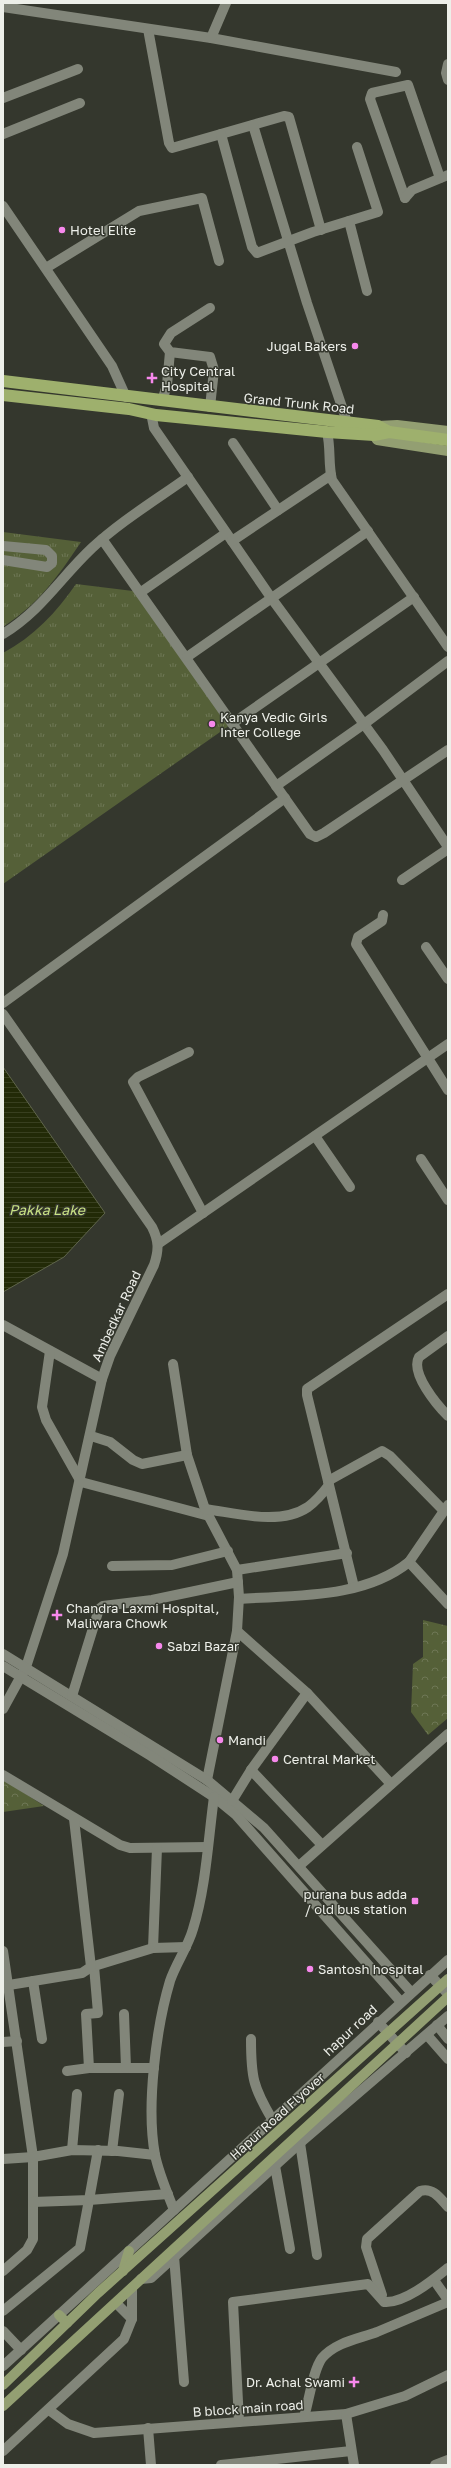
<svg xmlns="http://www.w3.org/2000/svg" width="451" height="2468" font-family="'Golos Text',sans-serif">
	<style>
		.grass { fill: url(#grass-tufts) }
		.park { fill: url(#park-crowns) }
		.water { fill: url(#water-rules); stroke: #5f654b }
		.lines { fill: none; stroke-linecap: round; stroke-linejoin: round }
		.minor { stroke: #82867a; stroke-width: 10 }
		.major { stroke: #939f72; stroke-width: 10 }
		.highway { stroke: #9eb06d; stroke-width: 12 }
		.poi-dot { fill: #f788ec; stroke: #34372d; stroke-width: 1.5 }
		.labels { text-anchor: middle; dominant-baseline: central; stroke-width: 3; stroke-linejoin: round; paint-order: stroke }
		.poi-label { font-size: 13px; fill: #edefe9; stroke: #34372d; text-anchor: start }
		.street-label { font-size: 13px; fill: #edefe9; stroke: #34372d }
		.water-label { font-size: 14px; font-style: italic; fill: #c9e285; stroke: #34372d }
	</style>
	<defs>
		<pattern id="grass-tufts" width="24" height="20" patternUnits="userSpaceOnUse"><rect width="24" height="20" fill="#556038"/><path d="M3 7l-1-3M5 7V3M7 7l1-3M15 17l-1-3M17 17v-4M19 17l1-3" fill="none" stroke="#6e7755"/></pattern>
		<pattern id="park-crowns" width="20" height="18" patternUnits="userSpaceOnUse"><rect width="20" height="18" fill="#556038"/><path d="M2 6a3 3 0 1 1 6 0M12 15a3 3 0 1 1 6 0" fill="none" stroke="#6e7755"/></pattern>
		<pattern id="water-rules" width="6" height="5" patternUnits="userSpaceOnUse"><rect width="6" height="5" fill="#222a07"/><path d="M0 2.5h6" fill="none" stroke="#383f1f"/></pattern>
	</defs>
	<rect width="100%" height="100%" fill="#34372d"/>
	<g class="grass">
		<path d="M3,532L81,542C56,579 40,602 3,627Z"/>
		<path d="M76,584L141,592L233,723L3,884V653C33,637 57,612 76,584Z"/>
	</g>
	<g class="park">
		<path d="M423,1620L448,1626V1718L428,1735L411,1712L413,1664L423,1657Z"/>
		<path d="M3,1779L44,1806L3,1812Z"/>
	</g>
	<path class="water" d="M3,1067L105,1213L64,1257L3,1292Z"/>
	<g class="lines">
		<g class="minor">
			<path d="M3,7L211,38L396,72"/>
			<path d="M148,29L169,143L172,148L284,116L289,117L321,230"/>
			<path d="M211,38L226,3"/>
			<path d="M448,64L446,73L448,80"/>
			<path d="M3,98L78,69"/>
			<path d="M253,125L307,303L347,422"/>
			<path d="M3,134L80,103"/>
			<path d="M221,134L252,247L257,253L313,232L378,212L357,147"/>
			<path d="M405,198L370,99L372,93L408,85L440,178"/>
			<path d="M405,198L412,190L448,175"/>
			<path d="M3,206L112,366L126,397"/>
			<path d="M349,221L367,291"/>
			<path d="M46,268L139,211L202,198L219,261"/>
			<path d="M162,401L167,385L170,352"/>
			<path d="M210,407L214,370L210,357L170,352L164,344L171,333L210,308"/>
			<path d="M156,415L152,418L154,428L272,599L383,750L448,847"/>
			<path d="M327,432C331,448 328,464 332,480L448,647"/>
			<path d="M233,443L278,510"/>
			<path d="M102,539L310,834L316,837L324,833L448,750"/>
			<path d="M232,541L331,475"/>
			<path d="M3,546L46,550L52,556V563L47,567L3,560"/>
			<path d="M141,592L226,533"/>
			<path d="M3,634C42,610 60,578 92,548C121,521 156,500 188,477"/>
			<path d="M187,657L368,531"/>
			<path d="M233,723L414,597"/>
			<path d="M276,786L364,724L448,661"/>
			<path d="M402,880L448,849"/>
			<path d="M383,915L382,921L358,937L356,944L448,1090"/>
			<path d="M426,947L448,979"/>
			<path d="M3,1003L285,798"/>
			<path d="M3,1014L152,1227C159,1241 159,1250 154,1265L110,1356L102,1379L63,1554L26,1667L3,1709"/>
			<path d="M189,1052L138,1077L133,1082L203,1213"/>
			<path d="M315,1136L350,1187"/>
			<path d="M421,1159L448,1200"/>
			<path d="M158,1244L448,1044"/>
			<path d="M3,1325L102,1379"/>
			<path d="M448,1336L419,1357C410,1373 437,1405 448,1416"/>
			<path d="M50,1351L42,1407L46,1420L81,1482L209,1516"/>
			<path d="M173,1364L187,1455L205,1509L237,1570L239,1597L237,1631L207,1780"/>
			<path d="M91,1436L110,1442L133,1460L142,1464L187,1455"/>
			<path d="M328,1481L307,1395V1389L448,1294"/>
			<path d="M448,1505L409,1562L448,1604"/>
			<path d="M205,1509C236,1513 280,1526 308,1507C316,1501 323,1493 329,1485"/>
			<path d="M112,1566L172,1565L228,1551"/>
			<path d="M237,1570L347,1553"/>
			<path d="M354,1587L328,1481L382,1451L390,1456L443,1510"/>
			<path d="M239,1599C295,1595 363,1599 409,1562"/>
			<path d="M237,1631L307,1693L391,1784"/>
			<path d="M3,1654L207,1780L264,1828L411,1992"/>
			<path d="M3,1666L151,1756L214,1797L236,1815L401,2002"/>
			<path d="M72,1696L99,1609L103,1606L152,1600L238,1582"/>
			<path d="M251,1770L322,1845"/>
			<path d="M3,1775L120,1845L130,1848L208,1847"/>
			<path d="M232,1801L251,1770L307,1693"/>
			<path d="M299,1866L448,1734"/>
			<path d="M153,1948L157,1848"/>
			<path d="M3,1951L33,2157V2239L27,2250L3,2271"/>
			<path d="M94,1966L98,2013L86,2014L89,2068H154"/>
			<path d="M91,1967L153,1948L186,1947"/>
			<path d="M430,1975L448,1994"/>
			<path d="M33,1981L42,2039"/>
			<path d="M9,1985L82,1973L91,1967L74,1819"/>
			<path d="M124,2014L126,2068"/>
			<path d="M378,2022L406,2053"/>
			<path d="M437,2025L448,2039"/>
			<path d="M427,2035L448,2059"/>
			<path d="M251,2039C251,2077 253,2087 272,2119"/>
			<path d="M3,2042L17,2041"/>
			<path d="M67,2071L89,2068"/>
			<path d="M300,2143L317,2255"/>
			<path d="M72,2150L77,2094"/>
			<path d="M112,2151L119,2094"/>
			<path d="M3,2159L33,2157L72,2150L118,2151L155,2155"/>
			<path d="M275,2166L290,2249"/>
			<path d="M33,2202L89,2200L98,2150"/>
			<path d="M174,2210C167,2192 159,2174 155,2155C146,2107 156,2028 170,1981C176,1963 188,1947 193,1929C206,1887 208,1841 214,1797"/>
			<path d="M174,2256L184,2382"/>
			<path d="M141,2279L151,2278L300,2143L448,2016"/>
			<path d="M434,2280L448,2300"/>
			<path d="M382,2295L366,2247L367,2239L420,2191C433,2187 440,2198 448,2207"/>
			<path d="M116,2303L132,2319"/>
			<path d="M3,2311L80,2248L89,2200L168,2194"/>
			<path d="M3,2331L21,2350"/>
			<path d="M3,2366L448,1960"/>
			<path d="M49,2410L68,2424L94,2433L346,2414L405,2396L448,2375"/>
			<path d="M346,2414L354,2465"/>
			<path d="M304,2417C309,2401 313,2370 322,2358C336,2342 358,2339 377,2332C401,2322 424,2312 448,2302"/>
			<path d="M239,2422L233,2302L368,2284L384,2302C404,2304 433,2280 448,2268"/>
			<path d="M148,2428L151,2465"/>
			<path d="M3,2451L124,2339L132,2319V2288"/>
			<path d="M221,2465L351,2451"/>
			<path d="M435,2465L448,2460"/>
		</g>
		<g class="major">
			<path d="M378,426L397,425L448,431"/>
			<path d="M374,435L377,440L448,451"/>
			<path d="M123,2271L129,2251"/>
			<path d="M59,2315L67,2323"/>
			<path d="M3,2385L98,2293L448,1979"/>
			<path d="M3,2406L448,1997"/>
		</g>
		<g class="highway">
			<path d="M3,381L378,426L389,432"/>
			<path d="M3,395L129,409L156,415L327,432L374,435L389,432L448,440"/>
		</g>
	</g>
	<g class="poi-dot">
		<circle cx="62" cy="230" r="4"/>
		<circle cx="355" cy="346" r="4"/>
		<path d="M150 372h4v4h4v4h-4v4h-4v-4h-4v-4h4z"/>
		<circle cx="212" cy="724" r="4"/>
		<path d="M55 1609h4v4h4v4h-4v4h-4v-4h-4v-4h4z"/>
		<circle cx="159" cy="1646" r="4"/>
		<circle cx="220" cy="1740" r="4"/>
		<circle cx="275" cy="1759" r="4"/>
		<rect x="411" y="1897" width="8" height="8" rx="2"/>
		<circle cx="310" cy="1969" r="4"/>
		<path d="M352 2376h4v4h4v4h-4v4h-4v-4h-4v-4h4z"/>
	</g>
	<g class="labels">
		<g class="poi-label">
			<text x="70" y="230">Hotel Elite</text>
			<text x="347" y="346" text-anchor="end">Jugal Bakers</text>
			<text x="161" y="371">City Central<tspan x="161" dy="15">Hospital</tspan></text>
			<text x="220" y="717">Kanya Vedic Girls<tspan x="220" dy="15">Inter College</tspan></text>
			<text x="66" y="1608">Chandra Laxmi Hospital,<tspan x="66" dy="15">Maliwara Chowk</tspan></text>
			<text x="167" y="1646">Sabzi Bazar</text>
			<text x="228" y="1740">Mandi</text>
			<text x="283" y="1759">Central Market</text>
			<text x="407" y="1894" text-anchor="end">purana bus adda<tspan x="407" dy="15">/ old bus station</tspan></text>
			<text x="318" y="1969">Santosh hospital</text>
			<text x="345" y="2382" text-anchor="end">Dr. Achal Swami</text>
		</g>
		<g class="street-label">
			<text transform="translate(299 403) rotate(6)">Grand Trunk Road</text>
			<text transform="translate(116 1316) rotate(-65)">Ambedkar Road</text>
			<text transform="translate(350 2030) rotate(-43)">hapur road</text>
			<text transform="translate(277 2116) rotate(-42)">Hapur Road Flyover</text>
			<text transform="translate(248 2408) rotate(-4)">B block main road</text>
		</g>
		<g class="water-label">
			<text x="47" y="1209">Pakka Lake</text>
		</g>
	</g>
	<rect width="451" height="2468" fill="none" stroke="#edefe9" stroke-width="8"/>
</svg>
